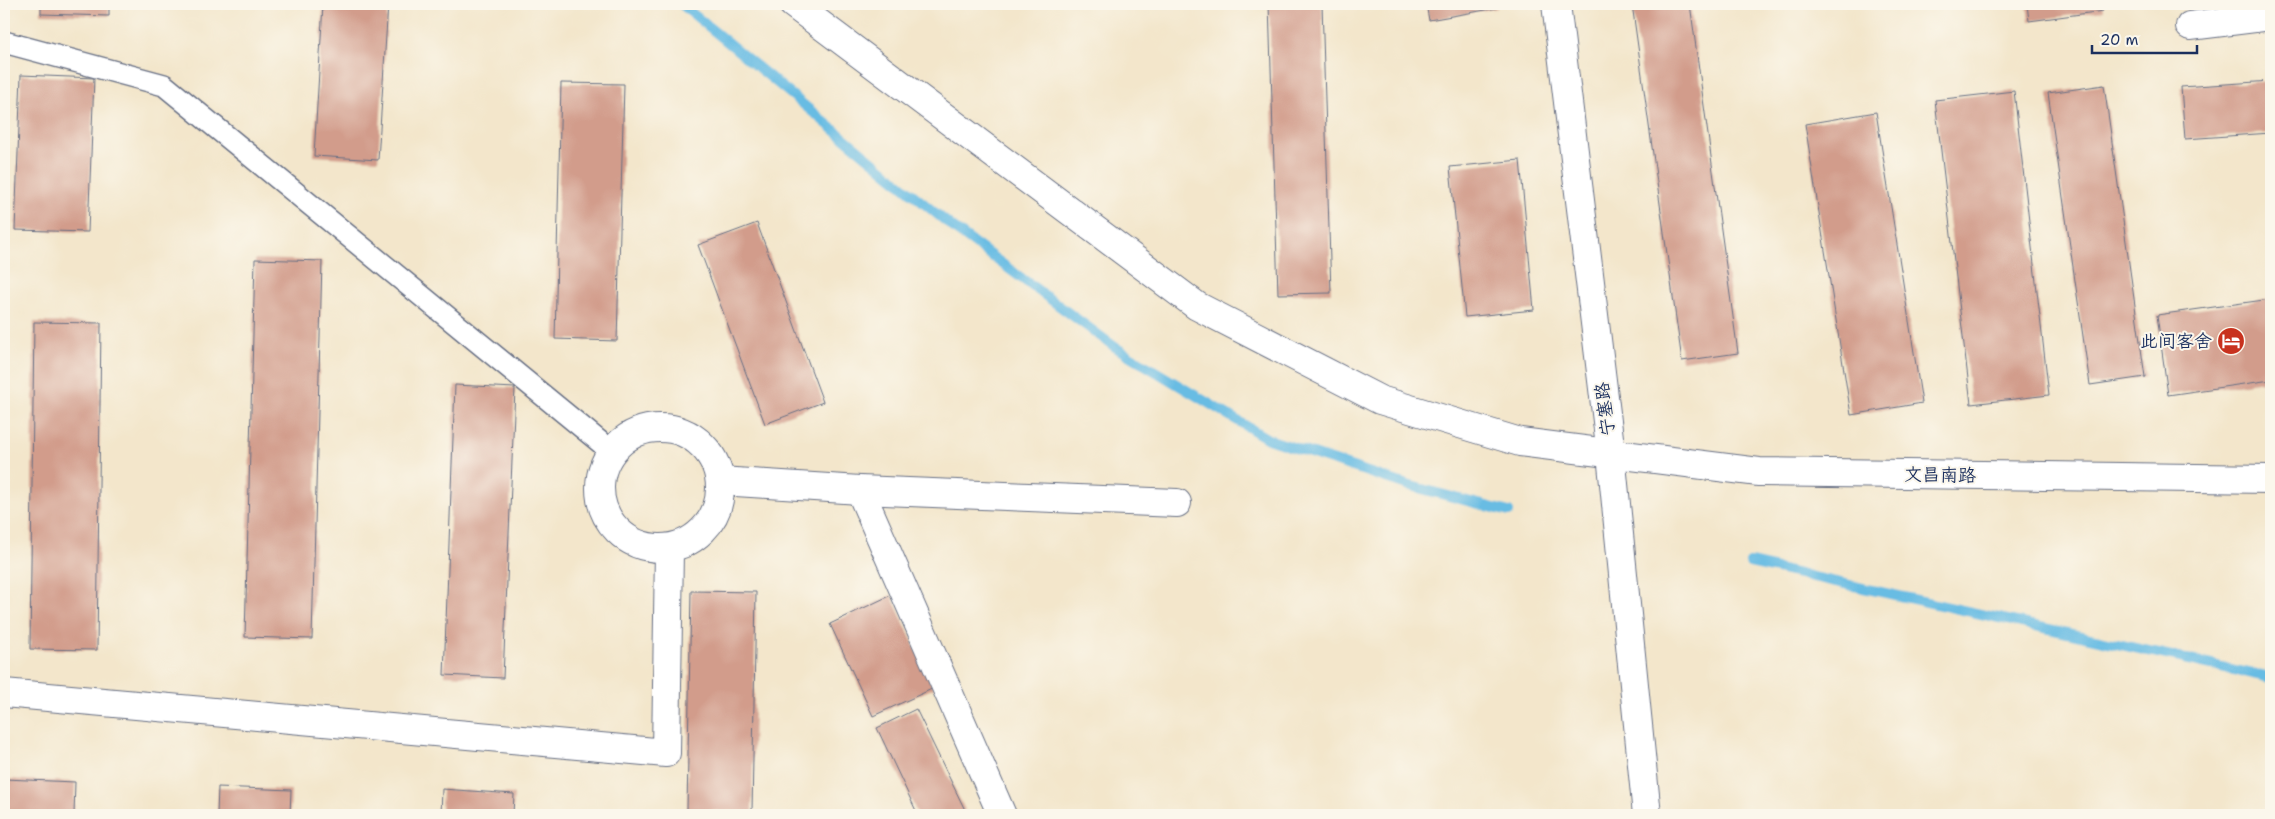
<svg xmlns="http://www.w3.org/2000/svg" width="2275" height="819" font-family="'Shantell Sans','LXGW WenKai TC',sans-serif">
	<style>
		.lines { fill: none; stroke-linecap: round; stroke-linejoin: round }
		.stream { stroke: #67bce3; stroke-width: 10 }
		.building { fill: #d29c8b }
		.service-casing { stroke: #676f84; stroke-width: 24 }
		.minor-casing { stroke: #676f84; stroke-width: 30 }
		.tertiary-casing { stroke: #676f84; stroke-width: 30 }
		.service { stroke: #fff; stroke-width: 21 }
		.minor { stroke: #fff; stroke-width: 28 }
		.tertiary { stroke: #fff; stroke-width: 28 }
		.labels { text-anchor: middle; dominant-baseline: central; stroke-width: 4; stroke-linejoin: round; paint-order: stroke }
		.poi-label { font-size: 18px; fill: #1b2f5e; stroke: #fbf7ec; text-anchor: end }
		.street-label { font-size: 18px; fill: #1b2f5e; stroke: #fbf7ec }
	</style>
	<rect width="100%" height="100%" fill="#fbf7ec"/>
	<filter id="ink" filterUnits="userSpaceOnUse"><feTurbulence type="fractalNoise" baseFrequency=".02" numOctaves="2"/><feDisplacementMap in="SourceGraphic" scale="10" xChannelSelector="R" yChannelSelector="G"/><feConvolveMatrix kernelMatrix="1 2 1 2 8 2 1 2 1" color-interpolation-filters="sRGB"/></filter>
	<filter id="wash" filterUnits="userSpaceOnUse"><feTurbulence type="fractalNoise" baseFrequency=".0096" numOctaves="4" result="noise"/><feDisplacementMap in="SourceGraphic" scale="20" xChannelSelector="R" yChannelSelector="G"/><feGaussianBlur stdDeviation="1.12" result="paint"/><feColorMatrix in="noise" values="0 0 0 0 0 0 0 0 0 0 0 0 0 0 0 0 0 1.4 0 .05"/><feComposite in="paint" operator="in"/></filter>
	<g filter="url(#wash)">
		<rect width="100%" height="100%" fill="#f3e6cb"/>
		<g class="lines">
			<g class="stream">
				<path d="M681,4L955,229L1115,347L1268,439L1407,485L1509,512"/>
				<path d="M1750,563L2271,678"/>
			</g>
		</g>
		<g id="blocks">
			<g class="building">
				<path d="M41,4H109V16L41,14Z"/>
				<path d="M323,4H388L378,160L314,156Z"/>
				<path d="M1269,4H1322L1331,293L1278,294Z"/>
				<path d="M1426,4H1497V8L1429,20Z"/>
				<path d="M1632,4H1690L1738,353L1682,361Z"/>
				<path d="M2027,4H2102L2103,11L2029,21Z"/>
				<path d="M21,75L94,78L88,232L15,230Z"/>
				<path d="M2271,81V133L2185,139L2181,87Z"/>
				<path d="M561,83L624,84L617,341L555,339Z"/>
				<path d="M2104,85L2145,377L2090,385L2048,93Z"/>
				<path d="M2014,91L2049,395L1971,404L1935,100Z"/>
				<path d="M1876,112L1922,403L1851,415L1805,124Z"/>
				<path d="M1520,160L1534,310L1465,317L1450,167Z"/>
				<path d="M757,223L823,402L765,424L698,245Z"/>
				<path d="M255,259L322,261L312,639L245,637Z"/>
				<path d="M2271,299V380L2168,395L2157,315Z"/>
				<path d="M34,322L101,323L97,650L30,649Z"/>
				<path d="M455,385L515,388L503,678L444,675Z"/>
				<path d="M691,591L756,592L752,812L687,810Z"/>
				<path d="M891,595L934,688L873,716L830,624Z"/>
				<path d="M916,709L965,810L954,815H918L877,728Z"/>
				<path d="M4,779L75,782L74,815H4Z"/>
				<path d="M218,787L291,790L290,815H217Z"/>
				<path d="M442,789L514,794L513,815H441Z"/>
			</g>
		</g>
	</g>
	<g filter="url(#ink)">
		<use href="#blocks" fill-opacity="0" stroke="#676f84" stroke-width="1"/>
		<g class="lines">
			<g class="service-casing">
				<path id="service" d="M4,42L164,85L611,451"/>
			</g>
			<g class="minor-casing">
				<g id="minor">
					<path d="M2190,26L2271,16"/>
					<circle cx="660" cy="488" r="60"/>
					<path d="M720,481L860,490L1177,503"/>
					<path d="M860,490L1002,815"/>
					<path d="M4,693L666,753L669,549"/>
				</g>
			</g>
			<g class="tertiary-casing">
				<g id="tertiary">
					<path d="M793,4L1197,306L1380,400L1520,442L1759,472L2271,479"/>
					<path d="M1556,4L1611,454L1647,815"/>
				</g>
			</g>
			<use href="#service" class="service"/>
			<use href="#minor" class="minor"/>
			<use href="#tertiary" class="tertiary"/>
		</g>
	</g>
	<defs>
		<g id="hotel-disc" transform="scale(1.4375)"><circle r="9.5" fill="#c8321e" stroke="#fbf7ec"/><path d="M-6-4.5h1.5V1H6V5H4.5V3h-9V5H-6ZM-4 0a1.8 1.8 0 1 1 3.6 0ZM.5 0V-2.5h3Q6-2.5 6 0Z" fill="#fff"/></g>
	</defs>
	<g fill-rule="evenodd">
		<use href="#hotel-disc" x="2231" y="341"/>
	</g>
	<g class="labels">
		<g class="poi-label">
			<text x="2212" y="341">此间客舍</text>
		</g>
		<g class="street-label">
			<text transform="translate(1605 409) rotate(-97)">宁塞路</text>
			<text transform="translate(1940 475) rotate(1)">文昌南路</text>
		</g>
	</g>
	<rect width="2275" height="819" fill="none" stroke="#fbf7ec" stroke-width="20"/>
	<path d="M2092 45v8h105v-8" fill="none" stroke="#1b2f5e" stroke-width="2.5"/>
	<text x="2100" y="45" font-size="15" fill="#1b2f5e" stroke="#fbf7ec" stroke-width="4" paint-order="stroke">20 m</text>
</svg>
